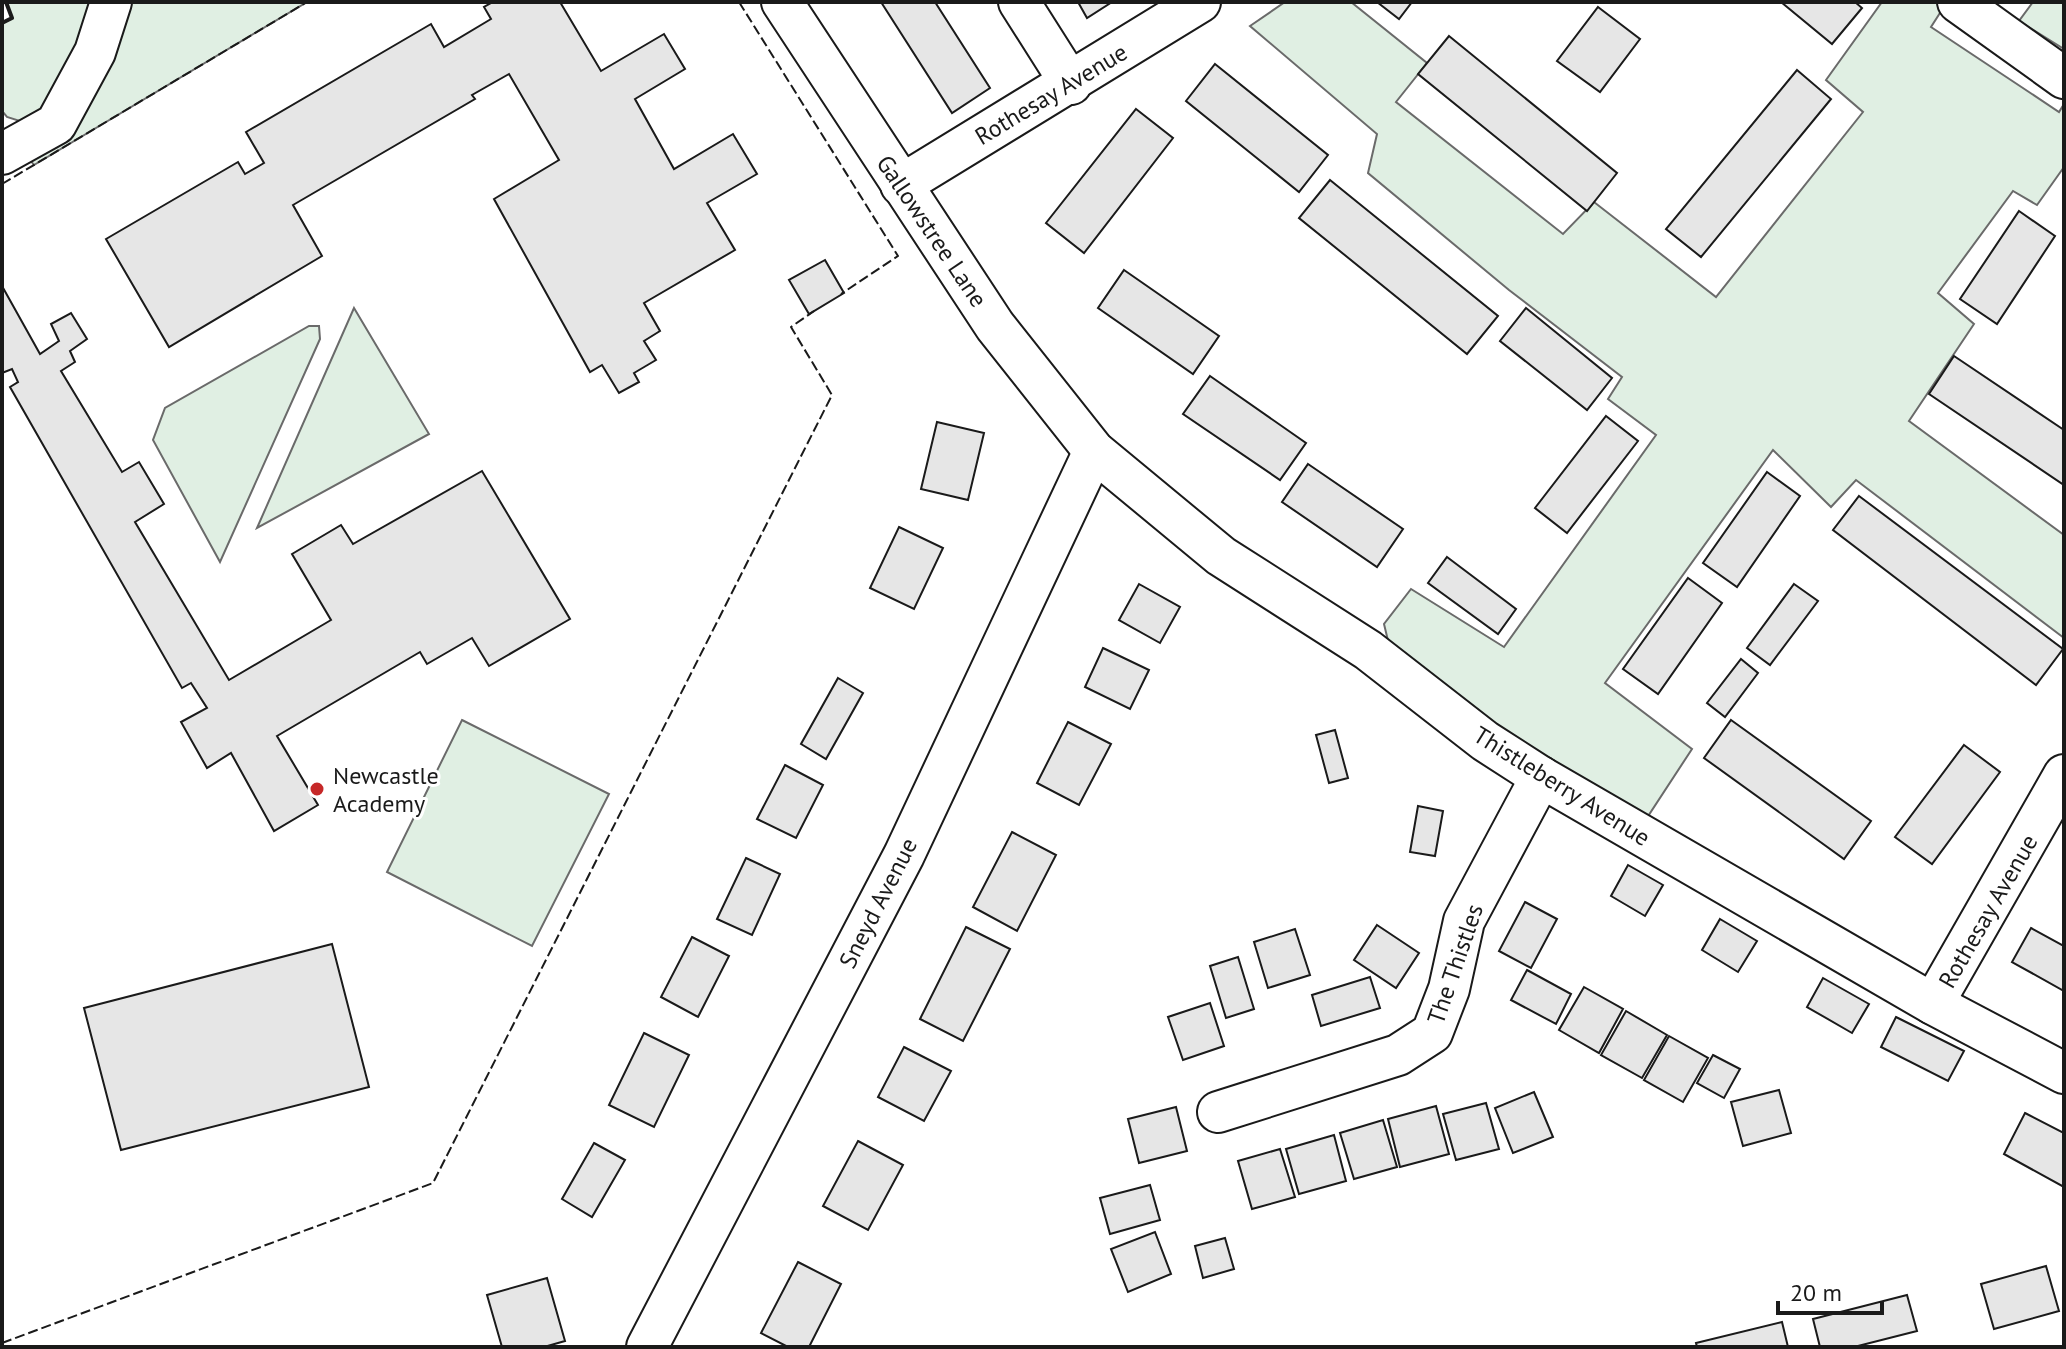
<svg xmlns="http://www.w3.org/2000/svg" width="2066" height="1349" font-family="'PT Sans',sans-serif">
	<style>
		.green { fill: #e0efe3; stroke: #6a6a6a; stroke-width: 2 }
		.building { fill: #e6e6e6; stroke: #1a1a1a; stroke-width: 2 }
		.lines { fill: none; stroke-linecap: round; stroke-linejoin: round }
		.minor-casing { stroke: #1a1a1a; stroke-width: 44 }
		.minor { stroke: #fff; stroke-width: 40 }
		.fence { stroke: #1a1a1a; stroke-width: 2; stroke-dasharray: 10 4; stroke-linecap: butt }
		.wall { stroke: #1a1a1a; stroke-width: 4 }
		.poi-dot { fill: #c62828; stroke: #fff; stroke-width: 3 }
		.labels { text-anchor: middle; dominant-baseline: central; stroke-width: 6; stroke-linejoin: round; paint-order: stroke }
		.street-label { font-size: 24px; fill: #1a1a1a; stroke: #fff }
		.poi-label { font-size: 24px; fill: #1a1a1a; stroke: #fff; text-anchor: start }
	</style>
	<rect width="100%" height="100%" fill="#fff"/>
	<g class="green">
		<path d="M6,2H102L58,106L26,123L7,117L2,111V23L12,18Z"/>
		<path d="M111,2H307L34,165L18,144L56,124Z"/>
		<path d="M1285,2H1351L1427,63L1396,102L1563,234L1594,202L1716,297L1863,112L1826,80L1882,2H1947L1931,27L2059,112L2064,104V167L2037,205L2013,191L1938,293L1974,324L1909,421L2064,535V638L1856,480L1831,507L1773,450L1605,683L1692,749L1637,833L1396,674L1384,624L1411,589L1504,647L1656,435L1608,399L1622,377L1509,290L1368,173L1377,134L1250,26Z"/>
		<path d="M2033,2H2064V49L2019,21Z"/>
		<path d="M354,308L429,434L257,528Z"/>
		<path d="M309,326H319L320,339L220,562L153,440L165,408Z"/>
		<path d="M462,720L609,794L532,946L387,872Z"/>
	</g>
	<g class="building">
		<path d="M493,2H560L601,71L664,34L685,69L635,99L674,169L733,134L757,174L707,203L735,250L644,303L660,331L644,341L656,360L634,373L639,382L619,393L602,365L590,372L494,199L559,160L509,74L472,95L475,99L293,205L322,256L169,347L106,239L238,162L245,174L264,163L246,132L431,24L444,47L491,19L484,7Z"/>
		<path d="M881,2H935L990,88L952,113Z"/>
		<path d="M1078,2H1112L1087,18Z"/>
		<path d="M1377,2H1412L1399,19Z"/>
		<path d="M1781,2H1855L1862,8L1832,44Z"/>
		<path d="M1598,7L1640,39L1600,92L1557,61Z"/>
		<path d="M1449,36L1617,173L1587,211L1418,74Z"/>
		<path d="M1215,64L1328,155L1299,192L1186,101Z"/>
		<path d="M1797,70L1831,99L1701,257L1666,229Z"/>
		<path d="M1136,109L1173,138L1084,253L1046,223Z"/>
		<path d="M1330,180L1498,316L1467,354L1299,218Z"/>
		<path d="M2019,211L2055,236L1997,324L1960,299Z"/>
		<path d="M825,260L844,293L809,314L789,280Z"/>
		<path d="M1124,270L1219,336L1193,374L1098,308Z"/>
		<path d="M2,286L40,354L59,341L51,324L71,313L87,339L70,351L75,362L61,371L122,472L139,462L164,504L135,522L229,680L331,620L292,554L341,525L353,544L482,471L570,619L489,666L472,638L427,664L420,652L277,736L318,805L274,831L231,753L207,768L181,722L207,708L191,683L182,688L10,387L18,382L12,369L2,373Z"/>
		<path d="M1526,308L1612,378L1587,410L1500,341Z"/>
		<path d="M1954,356L2064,430V485L1929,394Z"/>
		<path d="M1210,376L1306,443L1280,480L1183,414Z"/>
		<path d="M1606,416L1638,441L1567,533L1535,508Z"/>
		<path d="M937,422L984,433L968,500L921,489Z"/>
		<path d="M1308,464L1403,529L1377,567L1282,502Z"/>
		<path d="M1767,472L1800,496L1737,587L1703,563Z"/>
		<path d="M1859,496L2063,649L2036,685L1833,530Z"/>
		<path d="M899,527L943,548L914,609L870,588Z"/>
		<path d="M1447,557L1516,609L1498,634L1428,583Z"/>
		<path d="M1688,578L1722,603L1658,694L1623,669Z"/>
		<path d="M1139,584L1180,607L1160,643L1119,620Z"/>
		<path d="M1794,584L1818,601L1770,665L1747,648Z"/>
		<path d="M1103,648L1149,670L1130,709L1085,687Z"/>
		<path d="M1741,659L1758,673L1725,717L1707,703Z"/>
		<path d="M838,678L863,693L826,759L801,744Z"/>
		<path d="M1731,720L1871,821L1844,859L1704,758Z"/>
		<path d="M1068,722L1111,744L1079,805L1037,783Z"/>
		<path d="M1335,730L1348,778L1329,783L1316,735Z"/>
		<path d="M1964,745L2000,772L1932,864L1895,837Z"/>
		<path d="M785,765L823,785L796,838L757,819Z"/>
		<path d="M1418,806L1443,811L1435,856L1410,852Z"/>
		<path d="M1012,832L1056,855L1017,931L973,907Z"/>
		<path d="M746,858L780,874L752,935L717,919Z"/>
		<path d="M1628,865L1663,885L1645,916L1611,896Z"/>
		<path d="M1525,902L1557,919L1531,968L1499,951Z"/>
		<path d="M1720,919L1757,941L1738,972L1702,950Z"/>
		<path d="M1377,925L1419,953L1396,988L1354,960Z"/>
		<path d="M966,927L1010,949L963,1041L920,1019Z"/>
		<path d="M2031,928L2064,946V991L2012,962Z"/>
		<path d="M1295,929L1310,975L1268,988L1254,942Z"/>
		<path d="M692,937L729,956L698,1017L661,997Z"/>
		<path d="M332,944L369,1087L121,1150L84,1008Z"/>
		<path d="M1238,957L1254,1009L1226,1018L1210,966Z"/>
		<path d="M1527,970L1571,994L1556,1024L1511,1000Z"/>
		<path d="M1370,977L1380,1008L1321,1026L1312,995Z"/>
		<path d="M1823,978L1869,1004L1852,1033L1807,1007Z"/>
		<path d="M1584,987L1623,1009L1599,1053L1559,1030Z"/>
		<path d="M1210,1003L1224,1046L1183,1060L1168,1017Z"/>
		<path d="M1626,1011L1667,1035L1642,1078L1601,1055Z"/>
		<path d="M1896,1017L1964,1051L1948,1081L1881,1047Z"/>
		<path d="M644,1033L689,1055L654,1127L609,1105Z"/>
		<path d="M1669,1036L1708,1058L1683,1102L1644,1080Z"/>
		<path d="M904,1047L951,1071L924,1121L878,1097Z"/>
		<path d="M1713,1055L1740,1069L1724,1098L1697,1083Z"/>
		<path d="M1779,1090L1791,1133L1743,1146L1731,1102Z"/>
		<path d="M1534,1092L1553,1137L1513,1153L1495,1108Z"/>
		<path d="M1486,1103L1499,1149L1456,1160L1443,1114Z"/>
		<path d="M1436,1106L1449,1154L1400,1167L1388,1119Z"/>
		<path d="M1176,1107L1187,1151L1139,1163L1128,1119Z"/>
		<path d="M2025,1113L2064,1133V1187L2004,1154Z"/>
		<path d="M1383,1120L1397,1167L1354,1179L1340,1133Z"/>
		<path d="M1334,1135L1346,1181L1299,1194L1286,1149Z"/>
		<path d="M858,1141L903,1165L868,1230L823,1206Z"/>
		<path d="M594,1143L625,1160L592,1217L562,1199Z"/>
		<path d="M1280,1149L1295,1197L1252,1209L1238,1161Z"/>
		<path d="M1150,1185L1160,1220L1110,1234L1100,1198Z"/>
		<path d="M1155,1232L1171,1274L1128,1292L1111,1249Z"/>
		<path d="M1225,1238L1234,1269L1203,1278L1195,1246Z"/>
		<path d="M798,1262L841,1284L809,1347H788L761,1333Z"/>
		<path d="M2046,1266L2059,1311L1994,1329L1981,1284Z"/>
		<path d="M547,1278L565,1341L544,1347H502L487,1295Z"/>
		<path d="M1907,1295L1917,1331L1854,1347H1820L1813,1319Z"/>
		<path d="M1782,1322L1788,1347H1697L1696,1343Z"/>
	</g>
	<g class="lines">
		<g class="minor-casing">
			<g id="minor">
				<path d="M782,2L995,326L1094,451L1221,556L1368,650L1485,741L1541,777L1933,1004L2064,1073"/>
				<path d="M1019,2L1071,84"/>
				<path d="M1958,2L2064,78"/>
				<path d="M2,154L56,124L95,52L111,2"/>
				<path d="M901,185L1200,2"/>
				<path d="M1933,1004L2064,775"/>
				<path d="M1218,1112L1398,1055L1432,1033L1449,989L1464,921L1541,777"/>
				<path d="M647,1347L904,855L1094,451"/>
			</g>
		</g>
		<use href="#minor" class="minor"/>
		<g class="fence">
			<path d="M739,2L898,256L841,294"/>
			<path d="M2,184L307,2"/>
			<path d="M2,1343L433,1183L832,395L791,327L814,311"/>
		</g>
		<path class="wall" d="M2,23L12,18L6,2"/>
	</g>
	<circle class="poi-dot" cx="317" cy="789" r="8"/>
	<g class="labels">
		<g class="street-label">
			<text transform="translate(1051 94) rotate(-31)">Rothesay Avenue</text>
			<text transform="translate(932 231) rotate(56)">Gallowstree Lane</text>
			<text transform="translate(1562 786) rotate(32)">Thistleberry Avenue</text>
			<text transform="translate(878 903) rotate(-63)">Sneyd Avenue</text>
			<text transform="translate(1988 911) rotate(-60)">Rothesay Avenue</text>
			<text transform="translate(1455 964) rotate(-71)">The Thistles</text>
		</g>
		<g class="poi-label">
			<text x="333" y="775">Newcastle<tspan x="333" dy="28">Academy</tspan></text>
		</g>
	</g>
	<rect width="2066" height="1349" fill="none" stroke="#1a1a1a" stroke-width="8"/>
	<path d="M1778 1301v12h104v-12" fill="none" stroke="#1a1a1a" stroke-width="4"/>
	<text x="1790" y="1301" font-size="24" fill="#1a1a1a" stroke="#ffffff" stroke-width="6" paint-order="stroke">20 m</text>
</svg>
